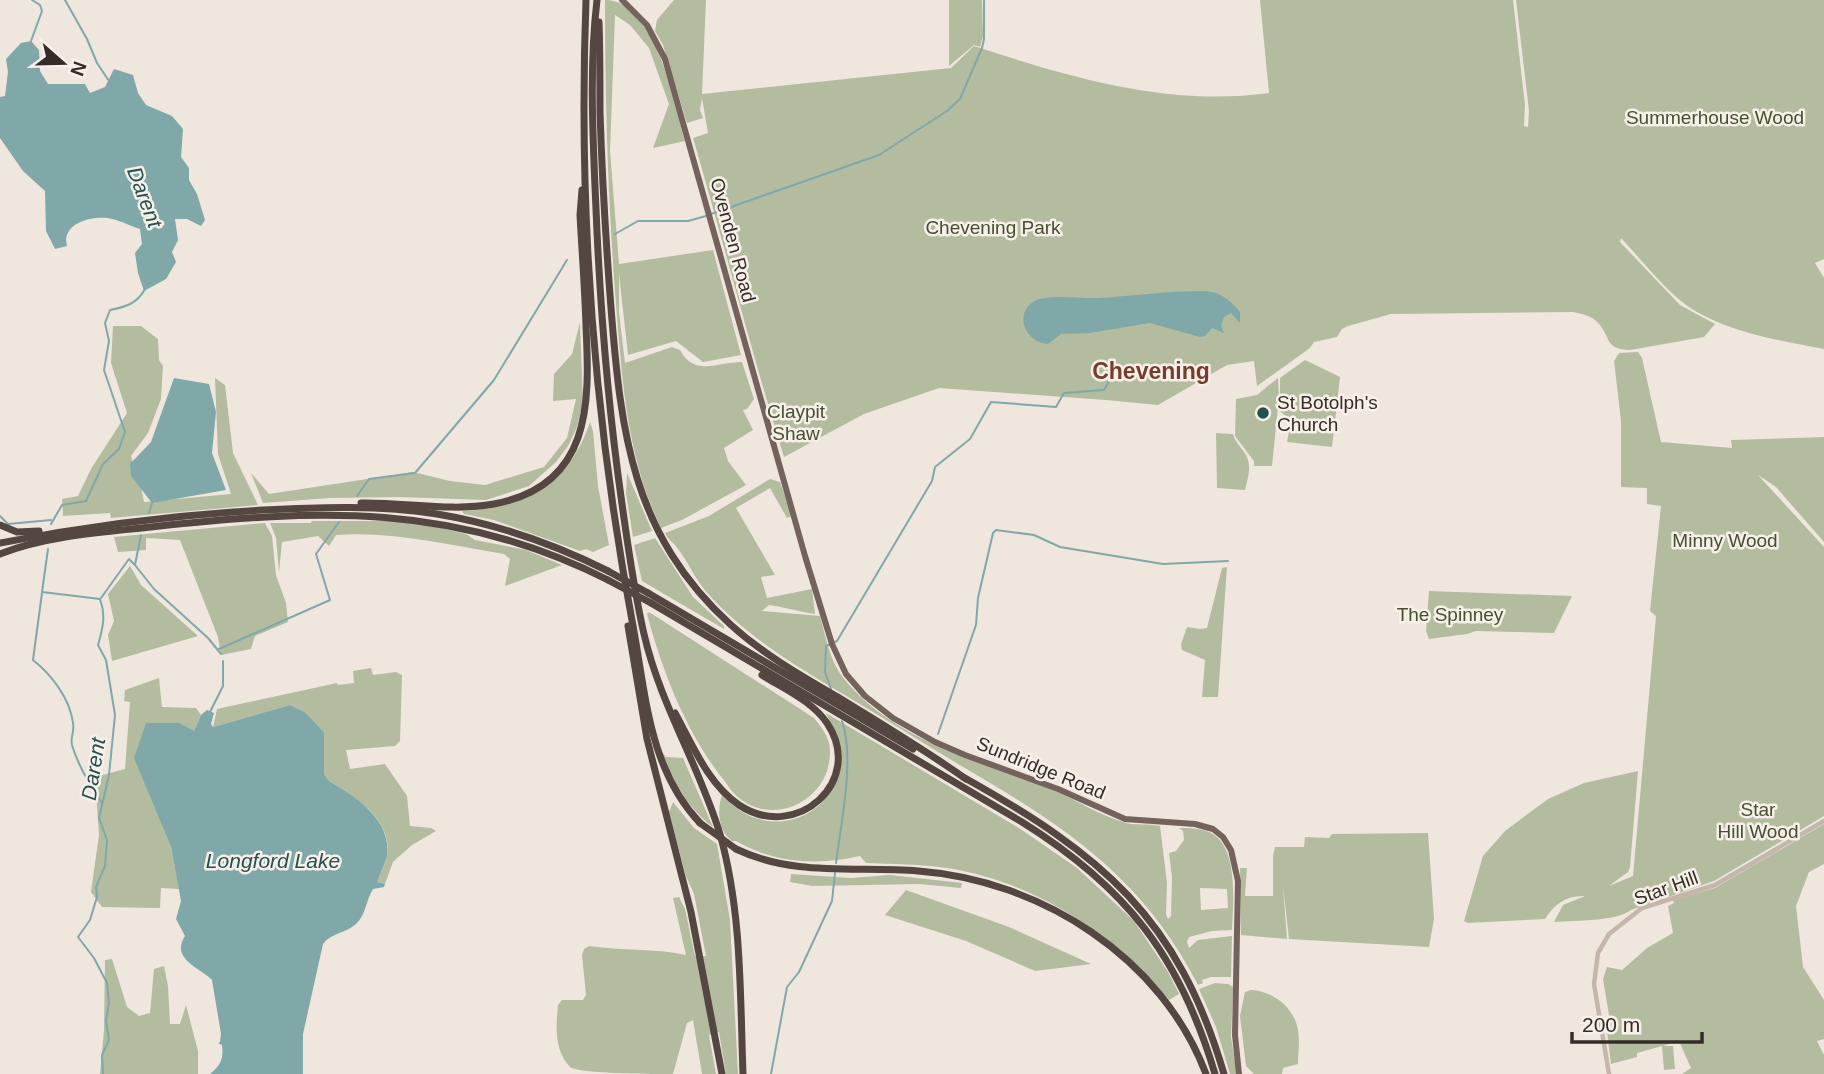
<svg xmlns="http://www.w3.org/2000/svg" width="1824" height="1074" font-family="Arial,sans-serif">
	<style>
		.green { fill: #b4bc9f; fill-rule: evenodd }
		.water { fill: #80a8a8 }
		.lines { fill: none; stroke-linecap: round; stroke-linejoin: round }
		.stream { stroke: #80a8a8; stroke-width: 2 }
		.minor { stroke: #c5b6ab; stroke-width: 4.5 }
		.major { stroke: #74635c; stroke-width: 6 }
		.highway { stroke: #544641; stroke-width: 7 }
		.highway-bridge { stroke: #544641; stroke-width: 7 }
		.poi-dot { fill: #245050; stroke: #f7f0e9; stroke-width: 2.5 }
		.labels { text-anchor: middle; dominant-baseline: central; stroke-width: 5; stroke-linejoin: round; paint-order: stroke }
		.park-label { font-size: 19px; fill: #464f30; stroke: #f7f0e9 }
		.street-label { font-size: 19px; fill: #342c29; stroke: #f7f0e9 }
		.poi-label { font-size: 19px; fill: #342c29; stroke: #f7f0e9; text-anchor: start }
		.water-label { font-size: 21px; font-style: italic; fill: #245050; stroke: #f7f0e9 }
		.quarter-label { font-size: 23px; font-weight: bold; fill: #783b2d; stroke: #f7f0e9 }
	</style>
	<rect width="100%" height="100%" fill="#efe6de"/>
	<g class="green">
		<path d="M605,0C656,0 674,103 685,141L653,148L669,104L649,48L630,25L615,15L610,151L619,264L713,250L741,355L703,362L676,341L628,355L619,274V312L625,363L672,347L680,350C694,377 718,362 742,362L754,399L747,409L743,410L753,430L724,448L728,461L746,485L682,520L661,528C627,458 622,380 616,304C608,203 605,102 605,0Z"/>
		<path d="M674,0H706L702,94L951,68L974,46C1069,77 1169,107 1269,93L1260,0H1513L1525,105L1524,126L1528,127L1529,111L1516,0H1824V259L1815,263L1824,278V349C1780,341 1716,330 1681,301C1659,283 1641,259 1621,238L1620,242L1680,305L1715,324L1704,337L1630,350C1604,349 1612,339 1599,324C1593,316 1582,314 1573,312L1391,314L1348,326L1342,329L1337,337L1314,342L1310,348L1257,386L1254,361L1227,365L1158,405L1106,400L939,388L864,414L784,457C751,351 724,244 693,138L708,133L702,98L700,110L703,118L687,123L663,45L655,31L657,20Z"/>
		<path d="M949,0H982L983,36L980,47L974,45L949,66Z"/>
		<path d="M580,322L583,403L577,427L568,446L556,462L529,486L486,500L398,497L330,498L263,503L251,473L269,494L413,472L450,481L485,485L544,467L567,438L576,399L553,401L554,374L572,354Z"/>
		<path d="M113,326H141L158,339L159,360L163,366L161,399L148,433L131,456L140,482L144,502L231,494L218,454L215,378L225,385L233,453L258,505L111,518L110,513L63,516L62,499L78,496L91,469L127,413L111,363Z"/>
		<path d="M1638,352L1642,358L1661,442L1732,448L1731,440L1824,437V542L1776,487L1758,475L1824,547V816L1714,881L1631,910C1615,922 1575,920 1554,922L1563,905L1585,896C1567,895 1554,904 1545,919L1468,923L1464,921L1483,856L1505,831L1548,799L1584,783L1638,771L1630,867L1628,872L1609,886L1633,876L1656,616L1650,611L1661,506L1647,504V488L1621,487V421L1614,361L1619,353Z"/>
		<path d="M1305,360L1340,377L1332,447L1287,442L1291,421L1280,411V378Z"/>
		<path d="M1278,378L1279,396L1272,466H1254V461L1235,436L1236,399L1257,395Z"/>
		<path d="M590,422L593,431L598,486L609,545L593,552L586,549L580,551L494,520L464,514L462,511C526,509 569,484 590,422Z"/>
		<path d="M1216,433L1233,434C1235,442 1241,447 1246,455C1252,466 1248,478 1245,490L1217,488Z"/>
		<path d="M627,473L652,531L633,537L626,493Z"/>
		<path d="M770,479L780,482L792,516L787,518L770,488L736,508L775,575L761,577L767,598L812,589L815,614C799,612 785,607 769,605L762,611L820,616C826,638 830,662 845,680C897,743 982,761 1055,791C1078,801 1099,815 1123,822C1134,826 1148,823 1160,826L1167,883L1166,914L1168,919L1171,916L1172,877L1169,853L1176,851L1184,840L1183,831L1179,828C1190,828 1202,828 1211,833C1239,847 1233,904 1232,930L1212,931L1189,937L1187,942L1189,948L1198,940L1232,936L1231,977H1211L1202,980L1203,983L1198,985C1145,882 1072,831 975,774C932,749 890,722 848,697C799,668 750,639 711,597C695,581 688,560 675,545C671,541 668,539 665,533L709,516ZM1200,888L1227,889L1228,908L1201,910Z"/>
		<path d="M312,521H390L433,526L466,534L475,540L526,550L562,565L505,586L510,559L504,554C448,545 394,531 336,535L329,546L318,536L282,542L279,572L276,538L270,523H311Z"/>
		<path d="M265,523L272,536L276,575L286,603L288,622L255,636L251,649L221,655L218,637L180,540L146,538V550L118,552L114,537Z"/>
		<path d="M655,538L693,597L724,626V629L642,581L634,545Z"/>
		<path d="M130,566L141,585L198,636L112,661L108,635L114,621L108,594Z"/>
		<path d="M1227,567L1218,697H1202L1205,660L1182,650L1181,644L1187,627L1200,629L1207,628L1222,568Z"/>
		<path d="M1429,591L1572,596L1554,633L1476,631L1467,634L1429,639L1426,631Z"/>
		<path d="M649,612L814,718C822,728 830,738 830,751C831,798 777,828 739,798C731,792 726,782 719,774C684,727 662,670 647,614Z"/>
		<path d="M371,668L373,675L396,672L402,675L400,741L395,746L346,750L350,769L385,764L407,796L410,826L431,828L436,831L412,845L393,862L385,884L377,882C380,874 385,865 387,856C393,818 355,799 329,781L324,774V732L305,712L290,705L213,727L217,709L337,683L338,685L354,683L353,671Z"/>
		<path d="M159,678L162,707L196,708L201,715L194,731L135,758L171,847L179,889L161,888L160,908L102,907L91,892L99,835L95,777L125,769L130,702L124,701L125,690Z"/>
		<path d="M826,713L1019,828L1077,868L1134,921L1168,972L1179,994L1169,1000C1111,933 1036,882 947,868C920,864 893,864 866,863L860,856C819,866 773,863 736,841H732C718,831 717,810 722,795C733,806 746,817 763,820C802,829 841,798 841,758C842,740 832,728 826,713Z"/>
		<path d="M660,750L666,757L683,758L713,827C686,807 673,780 660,750Z"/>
		<path d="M673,802L694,828L717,844L730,920L738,1074H726L719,1032L709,1035L716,1074H702L693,1020L687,1023L673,1074C655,1074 580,1074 570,1067C554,1050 556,1026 558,1005L562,1000H583L586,995L582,955L584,949L589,946C621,951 654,948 686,955L673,898L679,897L685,909L695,956H706L694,894L686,876L669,812Z"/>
		<path d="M1824,824V864L1809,872L1796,906L1803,967L1824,1000V1039L1817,1041L1824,1055V1074H1682L1691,1068L1679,1041L1663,1046H1673L1675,1069L1664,1070L1662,1046L1637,1053V1057L1611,1064L1607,1032L1611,1027L1603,979L1607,967L1622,970L1647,948L1673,933L1668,906L1674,903L1673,900L1715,888Z"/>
		<path d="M1428,833L1434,919L1429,947L1289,939L1283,886L1287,939L1241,935L1240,868H1247L1245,896H1273V856L1275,847H1304L1305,837L1329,838L1332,834Z"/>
		<path d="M791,874L851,878L890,875L962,883L961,888L919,884L812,886L790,882Z"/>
		<path d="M906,890L1009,927L1091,964L1035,971L966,941L885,915Z"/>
		<path d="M112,959L127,1007L139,1016L150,1013L154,969L164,966L168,986L170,1024H180L186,1005L198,1051V1074H100L104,1030L105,960Z"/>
		<path d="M1215,983L1228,984L1233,987L1231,1037L1237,1074H1230L1216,1027L1199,989Z"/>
		<path d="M1251,990C1273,991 1294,1007 1298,1030C1300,1041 1298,1053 1298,1064L1283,1068L1282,1074H1254L1246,1066L1240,1016L1245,992Z"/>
	</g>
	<g class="water">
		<path d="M31,41L39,50L40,71L48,84H85L90,93L105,87L114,69L133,75L138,93L146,105L172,116L183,129L181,157L189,168V180L197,194L205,220L201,226L187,219H175L178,240L172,252L176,262L166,279L144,291L138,273L135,253L142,244L140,229C130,226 118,219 107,218C90,216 61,224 67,246L55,249L46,231L45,191L23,171L0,138V97L5,96L8,72L6,59L21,43Z"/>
		<path d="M1202,291C1219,291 1230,299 1240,312V323L1231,313L1224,317L1221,326L1224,333L1212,328L1205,336L1200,337L1150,323L1090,333L1061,334L1048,344C1027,343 1013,316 1033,302C1046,293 1082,299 1098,298C1133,296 1167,291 1202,291Z"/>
		<path d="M174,378L209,384L216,412L212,453L226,490L152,503L131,476L130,464L151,442Z"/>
		<path d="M290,705L305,712L324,732V774L329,781C355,797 392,819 387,856C385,864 380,874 377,882L385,884L384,887L373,889C366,900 366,915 356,924C346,933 331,933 323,944L303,1034V1074H210C220,1066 224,1059 222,1045L218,1043L220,1042L221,1034L212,980C200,968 170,959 185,936L176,919L181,901L171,847L134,758L146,723H179L194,731L201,715L207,710L214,713L211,724L213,727Z"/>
	</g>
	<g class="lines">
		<g class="stream">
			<path d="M65,0L87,39L97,63L109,81"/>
			<path d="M31,41L42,11L40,5L32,0"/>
			<path d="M711,214L879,155L947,111L960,99L982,48L984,39V0"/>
			<path d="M615,234L638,221H688L706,216"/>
			<path d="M357,496L369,479L415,473L494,380L567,260"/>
			<path d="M149,513L152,503"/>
			<path d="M0,516L8,524L51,520"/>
			<path d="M51,524L62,505L86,501L103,464L119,449L125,432L104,370L109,341L105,323L110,310C125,307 137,304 145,289"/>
			<path d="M141,535L135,565L154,589L208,638L221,654"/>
			<path d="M48,549L42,592L100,599C106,615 103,628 98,645L106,660L115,715L109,775L99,818L107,840L105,866L96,887L97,897L90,920L78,937L94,958L107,983L109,1003L106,1021L109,1040L102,1055L103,1074"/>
			<path d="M42,593L33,660C52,675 70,699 73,723C75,731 70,737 72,745C78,766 89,784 102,803"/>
			<path d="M101,598L129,559L135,565"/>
			<path d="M219,649L330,600L316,554L339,522"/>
			<path d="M831,689L825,672L826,646L837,641L932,481L935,467L970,439L991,402L1056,407L1064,393L1104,390L1108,383"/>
			<path d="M210,712L223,686V661"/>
			<path d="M938,734L976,625L978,598L993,533L996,530L1034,535L1060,547L1163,564L1228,561"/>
			<path d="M836,863C841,824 855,757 842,721"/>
			<path d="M771,1074L787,987L799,972L832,901L835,873"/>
		</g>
		<path class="minor" d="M1609,1074L1594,984L1598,953L1609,934L1642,908L1715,885L1824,821"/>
		<path class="major" d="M622,0L647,25L665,59L805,556L832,644L846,674L865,696L893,718L935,742L965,755L1058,789L1125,819L1195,824L1213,829L1223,837L1231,850L1238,881L1235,1035L1239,1074"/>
		<g class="highway">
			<path d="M586,0C578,210 594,420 633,626C646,696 649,769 700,823"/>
			<path d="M597,0C589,68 593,140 596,209C600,307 608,406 622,504C628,547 634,591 644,634C660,704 699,765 720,834C742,912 740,994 743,1074"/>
			<path d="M599,22C600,52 600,82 600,112C602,177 606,243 611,308C621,433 632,535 731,625C764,655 803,677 841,699C883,725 925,750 966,779"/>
			<path d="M361,503C404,502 451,512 494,504C591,486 590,405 586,327C585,290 582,252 580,215L582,190"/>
			<path d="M0,525L17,532L39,531"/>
			<path d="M0,543C87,526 174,515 263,510C321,507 380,505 437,514C497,524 554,544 608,571"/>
			<path d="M0,554C45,536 103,532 151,527C318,509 454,502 608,580"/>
			<path d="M648,593L913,749"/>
			<path d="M651,603L1022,822C1126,887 1180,956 1215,1074"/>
			<path d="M628,626L647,739L691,912L722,1074"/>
			<path d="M675,713C692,744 708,784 739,805C796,843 866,781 827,723C812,701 784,689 762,675"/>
			<path d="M963,777C1101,854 1178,917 1224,1074"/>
			<path d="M736,849C794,877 856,866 918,871C1040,880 1162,957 1206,1074"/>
		</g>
		<g class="highway-bridge">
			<path d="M608,571L648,593"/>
			<path d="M608,580L651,603"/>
			<path d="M700,823L736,849"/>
		</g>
	</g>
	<circle class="poi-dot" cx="1263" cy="413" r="7"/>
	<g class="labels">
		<g class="park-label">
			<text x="1715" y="117">Summerhouse Wood</text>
			<text x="993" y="227">Chevening Park</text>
			<text x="796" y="411">Claypit<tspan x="796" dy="22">Shaw</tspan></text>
			<text x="1725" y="540">Minny Wood</text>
			<text x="1450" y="614">The Spinney</text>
			<text x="1758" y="809">Star<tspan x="1758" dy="22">Hill Wood</tspan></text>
		</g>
		<g class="street-label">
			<text transform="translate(733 240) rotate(75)">Ovenden Road</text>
			<text transform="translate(1041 768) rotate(22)">Sundridge Road</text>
			<text transform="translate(1666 888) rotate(-20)">Star Hill</text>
		</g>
		<g class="poi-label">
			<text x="1277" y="402">St Botolph's<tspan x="1277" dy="22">Church</tspan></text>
		</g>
		<g class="water-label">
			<text transform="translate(145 197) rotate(69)">Darent</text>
			<text transform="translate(93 769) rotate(-81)">Darent</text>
			<text x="273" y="860">Longford Lake</text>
		</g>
		<g class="quarter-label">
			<text x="1151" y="371">Chevening</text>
		</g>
	</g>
	<g transform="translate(63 63) rotate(110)" stroke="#f7f0e9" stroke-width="5" paint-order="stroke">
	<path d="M0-5L12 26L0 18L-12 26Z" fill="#342c29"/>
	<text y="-10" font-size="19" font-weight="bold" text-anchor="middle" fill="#342c29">N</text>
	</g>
	<path d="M1572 1032v10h130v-10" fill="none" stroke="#342c29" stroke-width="3.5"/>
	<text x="1582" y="1032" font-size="21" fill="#342c29" stroke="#f7f0e9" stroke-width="5" paint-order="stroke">200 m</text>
</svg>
